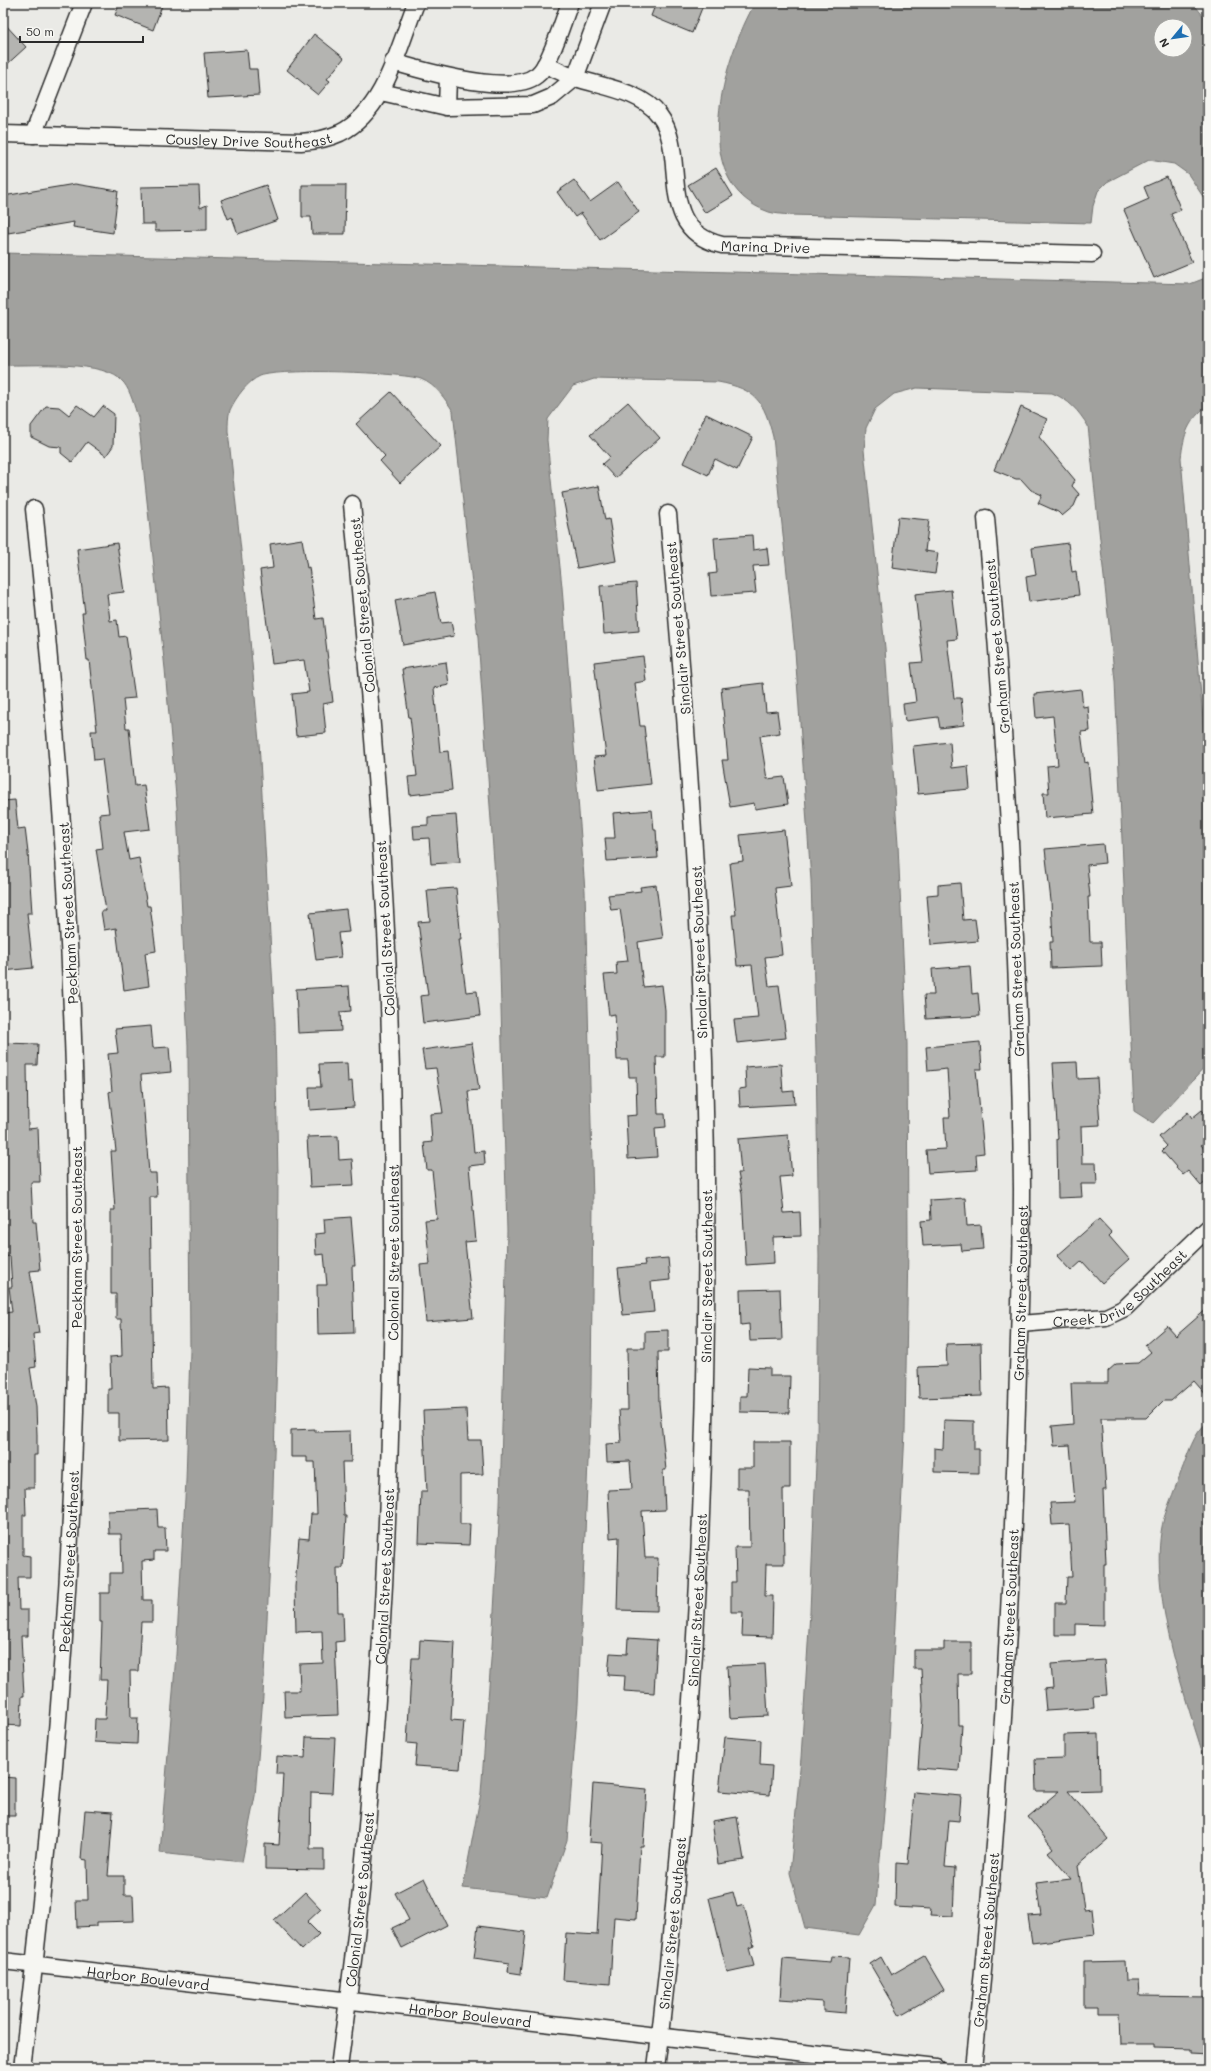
<svg xmlns="http://www.w3.org/2000/svg" width="1211" height="2071" font-family="Mali,sans-serif">
	<style>
		.water { fill: #a1a19e; stroke: #727270; fill-rule: evenodd }
		.building { fill: #b4b4b1; stroke: #2b2b2b }
		.lines { fill: none; stroke-linecap: round; stroke-linejoin: round }
		.street-casing { stroke: #2b2b2b; stroke-width: 19 }
		.street { stroke: #f6f6f2; stroke-width: 16 }
		.labels { text-anchor: middle; dominant-baseline: central; stroke-width: 4; stroke-linejoin: round; paint-order: stroke }
		.street-label { font-size: 14px; fill: #2b2b2b; stroke: #f6f6f2 }
	</style>
	<rect width="100%" height="100%" fill="#eaeae6"/>
	<filter id="ink" filterUnits="userSpaceOnUse"><feTurbulence type="fractalNoise" baseFrequency=".025" numOctaves="2"/><feDisplacementMap in="SourceGraphic" scale="8" xChannelSelector="R" yChannelSelector="G"/><feConvolveMatrix kernelMatrix="1 2 1 2 8 2 1 2 1" color-interpolation-filters="sRGB"/></filter>
	<g filter="url(#ink)">
		<g class="water">
			<path d="M755,3H1193L1208,22V204L1188,174L1174,164L1149,160L1107,182L1098,191L1093,206L1091,223L790,215C783,214 775,214 769,212C685,183 724,58 755,3ZM1161,26H1185V50H1161Z"/>
			<path d="M3,253L1190,284L1208,277V405C1188,421 1184,433 1181,458L1208,779V1064L1153,1123L1134,1111L1115,681L1088,426C1078,410 1069,400 1052,393L917,388L894,394L875,409L866,428L864,450L885,648L898,845L907,1044L908,1246L905,1432L887,1778L876,1905L859,1935L805,1928L790,1873L801,1758L810,1612L817,1439L819,1257L816,1051L811,880L795,651L773,437C764,401 756,389 718,382L594,379L573,386L548,419L547,440L562,587L585,891L593,1202L591,1388L578,1704L567,1840L547,1898L463,1888L481,1793L492,1646L500,1506L507,1231L499,932L478,638L453,411C445,399 436,385 421,379C400,372 281,368 260,376C248,381 236,397 230,410C228,416 228,424 228,431L247,606L259,742L275,1023L278,1177L277,1353L272,1523L263,1696L255,1796L242,1862L160,1853L176,1655L186,1481L190,1351L188,1045L177,808L165,669L138,417C134,406 131,392 124,383C106,359 32,366 3,365Z"/>
			<path d="M1208,1422V1770C1187,1702 1145,1587 1164,1518C1169,1502 1176,1487 1181,1472C1188,1455 1193,1433 1208,1422Z"/>
		</g>
		<g class="building">
			<path d="M120,3H163L153,30L115,15Z"/>
			<path d="M656,3H704L692,33L651,16Z"/>
			<path d="M3,22L26,47L3,68Z"/>
			<path d="M314,34L344,58L327,79L330,81L318,95L287,70Z"/>
			<path d="M247,50L249,69H257L259,95L208,98L204,53Z"/>
			<path d="M716,168L733,196L705,213L688,185Z"/>
			<path d="M1167,177L1181,210L1171,214L1192,262L1154,278L1124,210L1149,199L1144,187Z"/>
			<path d="M574,180L590,202L618,182L639,212L600,240L581,213L575,217L557,192Z"/>
			<path d="M75,184L118,191L113,233L73,227L74,222L8,233L3,196Z"/>
			<path d="M266,185L278,220L238,234L232,217L228,219L221,200Z"/>
			<path d="M302,185H346L345,234H312L311,217H302Z"/>
			<path d="M199,186L200,208L207,205V230L155,231V224H142L141,187Z"/>
			<path d="M391,392L441,446L400,483L380,461L385,456L356,424Z"/>
			<path d="M628,402L660,438L615,478L602,464L610,457L590,435Z"/>
			<path d="M77,405L94,417L103,406L114,414L113,446L106,456L87,442L72,462L61,453V447L49,446L31,437V426L46,406L59,407L69,415Z"/>
			<path d="M1021,407L1047,419L1039,437L1075,480L1072,486L1079,494L1074,506L1062,516L1058,512L1038,503L1042,495L1031,490L1021,479H1016L994,470Z"/>
			<path d="M706,414L753,437L737,470L715,459L708,475L683,463Z"/>
			<path d="M599,486L605,520L609,519L616,561L577,568L562,493Z"/>
			<path d="M898,517L929,520L925,551L938,553L935,574L892,568Z"/>
			<path d="M752,535L753,550L767,548L769,565L753,566L756,593L711,596L709,574L717,573L714,538Z"/>
			<path d="M302,539L307,568L309,567L316,619L323,618L333,702L323,704L326,733L296,736L292,694L309,692L304,660L272,664L260,570L273,568L270,544Z"/>
			<path d="M117,543L124,592L107,594L110,621L117,620L119,637L126,636L135,698L123,699L126,728H129L135,786L144,785L150,829L124,832L129,860L139,858L147,906H150L156,951L145,953L149,986L124,990L116,928L104,930L101,911H106L96,849L103,848L99,814L109,813L102,759L94,760L91,731H97L89,660H87L82,613H85L77,549Z"/>
			<path d="M1068,543L1072,572L1076,571L1079,595L1029,602L1026,577L1036,575L1032,548Z"/>
			<path d="M636,583L639,631L604,634L600,586Z"/>
			<path d="M951,590L957,639L947,640L954,698H961L964,725L940,728L938,717L905,721L903,704L916,702L911,663L923,662L915,594Z"/>
			<path d="M435,592L441,623L451,622L454,636L403,645L395,600Z"/>
			<path d="M643,656L646,681L635,683L640,726H644L651,784L598,790L594,757L606,756L594,662Z"/>
			<path d="M446,662L449,685L434,688L440,752L448,751L452,790L410,795L408,777L417,776L410,717L409,718L402,669Z"/>
			<path d="M763,683L766,712L777,711L780,733L760,736L767,779L784,777L788,804L755,809L754,803L730,807L722,760H728L721,688Z"/>
			<path d="M1081,689L1083,707L1088,706L1090,731L1081,732L1085,763L1088,762L1093,814L1045,818L1043,793H1049L1047,766L1058,765L1053,716L1036,718L1034,694Z"/>
			<path d="M950,742L952,768L968,766L970,789L918,794L913,746Z"/>
			<path d="M15,800L18,829L25,828L28,853L32,913H27L33,968L3,971V801Z"/>
			<path d="M652,810L654,830H656L658,858L607,861L605,838H615L613,813Z"/>
			<path d="M456,815L460,862L431,864L429,838L414,839L413,826L428,825V817Z"/>
			<path d="M784,830L791,886L775,888L782,955L765,957L769,986L779,985L786,1038L737,1043L734,1020L758,1018L752,965L737,966L732,915H736L730,863L743,861L740,835Z"/>
			<path d="M1103,844L1105,863L1087,865L1090,897H1088L1090,942H1101L1102,966L1051,968L1050,942H1053L1051,901L1045,849Z"/>
			<path d="M960,883L963,920L975,919L978,941L931,945L927,895L938,894V885Z"/>
			<path d="M656,885L663,938L638,942L643,987L662,985L665,1010V1057H656L658,1114H665L666,1127L655,1128L657,1157L628,1159L626,1116L637,1115L636,1077H629L628,1060H617L615,1014L609,1015L604,975L617,974L616,962L628,961L620,909L611,910L608,895L641,891L640,887Z"/>
			<path d="M456,888L461,939H459L466,992L477,991L480,1016L423,1023L420,996L428,995L418,922L430,921L427,890Z"/>
			<path d="M346,909L349,932L338,933L341,957L316,960L310,913Z"/>
			<path d="M970,966L972,994L978,993L980,1016L926,1019L924,995H934L932,969Z"/>
			<path d="M349,986L351,1011L340,1012L341,1031L298,1033L296,989Z"/>
			<path d="M151,1026L153,1048L169,1047L171,1072L141,1075L149,1173H156L157,1197H150L153,1389L168,1388L169,1440L119,1441V1413H108V1389H111L110,1357L122,1356L121,1319H116V1294H111V1210H115L111,1151H116L109,1092L112,1091L108,1054L118,1053L115,1029Z"/>
			<path d="M980,1042L982,1069H976L984,1153L976,1154L977,1170L928,1173L926,1150L946,1149L944,1117H950L947,1069L928,1071L926,1047Z"/>
			<path d="M3,1043L38,1044L37,1065H27L28,1129L38,1128L40,1182H31L33,1222H36L40,1270L30,1271L39,1333L33,1334L36,1367L30,1368L36,1407L37,1435V1455H34V1488H25L26,1515H23V1555L30,1556V1577H18L19,1610H28V1636H21L24,1696H22L21,1726L3,1725V1359H6L4,1348H7L3,1313L12,1312L9,1287H12L10,1256L3,1257Z"/>
			<path d="M472,1043L479,1090L468,1091L474,1152L484,1151L485,1164L469,1166L476,1241L465,1242L473,1318L426,1322L420,1265L430,1264L425,1220L437,1219L432,1170H427L424,1143L432,1142L430,1114L443,1113L436,1068L425,1069L422,1050Z"/>
			<path d="M1077,1062L1078,1079L1097,1078L1100,1125L1081,1126L1082,1163H1096L1097,1184H1081L1082,1197L1058,1198L1057,1139H1058L1053,1063Z"/>
			<path d="M347,1063L348,1082L352,1081L354,1107L310,1110L309,1087H321L319,1064Z"/>
			<path d="M781,1064L783,1092L794,1091L795,1104L740,1107L739,1089L746,1088L745,1067Z"/>
			<path d="M1202,1110L1208,1117V1139L1201,1145L1208,1153V1180L1201,1186L1188,1171L1183,1175L1162,1151L1167,1146L1159,1137L1188,1112L1192,1118Z"/>
			<path d="M788,1135L792,1176L780,1177L784,1213L800,1212L801,1236L773,1237L774,1263L746,1265L742,1194L738,1173H741L738,1139Z"/>
			<path d="M338,1136L339,1160L352,1159L354,1185L310,1187L307,1137Z"/>
			<path d="M965,1198L967,1226L981,1225L983,1249L962,1251L961,1244L923,1246L921,1221L931,1220L930,1200Z"/>
			<path d="M351,1217L355,1266H352L354,1333L318,1334L317,1285H327L324,1254L316,1255L315,1234L325,1233L324,1219Z"/>
			<path d="M1099,1219L1112,1233L1109,1236L1129,1259L1102,1283L1082,1261L1071,1271L1057,1256Z"/>
			<path d="M668,1258L670,1280L651,1282L654,1312L623,1315L618,1268L645,1265L644,1260Z"/>
			<path d="M780,1289L782,1340L750,1341L749,1324L741,1325L740,1290Z"/>
			<path d="M1208,1308V1397L1194,1381L1171,1401H1163L1146,1418H1101L1106,1490H1103L1106,1564H1104V1625L1076,1624V1635H1055V1603H1066L1067,1577H1072L1069,1524L1052,1525L1050,1503L1075,1502L1070,1445L1054,1446L1052,1426L1073,1424L1071,1383H1108V1371L1116,1364L1138,1363L1151,1352L1145,1345L1167,1326L1176,1336Z"/>
			<path d="M668,1330V1352H658L659,1403L666,1470H663L665,1510L642,1511L645,1558H658L657,1611L617,1610L619,1537L610,1538L608,1490L632,1489L630,1461L607,1462L606,1444L621,1443L619,1410H628L627,1348H645V1331Z"/>
			<path d="M981,1343L982,1396L919,1398L918,1367L947,1366L946,1344Z"/>
			<path d="M748,1367L770,1368V1376H790L789,1413L740,1412V1396H747Z"/>
			<path d="M466,1409L468,1440H481L483,1474L460,1475V1524H470L469,1545L419,1543L421,1491H427L423,1411Z"/>
			<path d="M944,1420L974,1421V1449H979V1473L934,1472V1448L943,1449Z"/>
			<path d="M315,1429V1432L350,1431L351,1462H342L344,1516H346L343,1568H337L338,1612H343L344,1641L335,1642L338,1715L285,1717L284,1691H300L299,1664L323,1663L322,1631L296,1632L295,1587L299,1538L309,1539L311,1514H317L315,1462H307V1457H291V1430Z"/>
			<path d="M753,1442H790V1489H783L784,1564H766L765,1596H773L772,1637L742,1636L743,1612H731V1582H736L735,1547H750L749,1489H737V1468H753Z"/>
			<path d="M157,1509L158,1528H165L166,1551H154V1560L142,1561L143,1600H152V1622H141L138,1671H130L131,1718H138L137,1744L94,1742L95,1719H105L107,1680H100L102,1622H100V1593H110V1573H122L121,1534H109L108,1511Z"/>
			<path d="M628,1638L657,1640L654,1693L624,1691L625,1676L608,1675L610,1653L627,1654Z"/>
			<path d="M420,1640L455,1642L451,1720L464,1721L460,1769L415,1766L417,1744L407,1743L412,1658H419Z"/>
			<path d="M944,1642H971V1674H958L959,1725H962L959,1771L918,1768L923,1706L921,1669H914V1650H944Z"/>
			<path d="M1104,1660L1107,1695L1093,1696L1094,1708L1046,1711L1044,1689L1053,1688L1051,1664Z"/>
			<path d="M765,1664L768,1716L730,1718L727,1666Z"/>
			<path d="M1099,1734L1100,1790L1068,1791L1108,1839L1078,1865L1084,1910L1092,1909L1095,1935L1032,1943L1028,1916L1041,1915L1036,1883L1071,1879L1048,1852L1053,1848L1028,1817L1059,1791H1036L1035,1759L1064,1758V1735Z"/>
			<path d="M306,1737L335,1738L332,1793L311,1792L310,1849H324V1870L265,1869V1844L279,1845L283,1774H276L277,1756L305,1758Z"/>
			<path d="M725,1737L761,1740L760,1765L772,1766L770,1795L719,1791Z"/>
			<path d="M3,1777L15,1778V1816H3Z"/>
			<path d="M593,1784L647,1789L643,1846H640L636,1919L614,1917L610,1984L563,1980L566,1933L597,1935L602,1843L589,1842Z"/>
			<path d="M914,1792L961,1796L959,1821L949,1820L945,1867L955,1868L953,1916L930,1915L931,1909L895,1907L896,1863L908,1864Z"/>
			<path d="M85,1810L113,1812L108,1876H124V1895H133L134,1921L97,1922V1926L77,1927L76,1900H88L87,1860L81,1859Z"/>
			<path d="M737,1817L744,1860L718,1864L712,1821Z"/>
			<path d="M424,1878L447,1925L402,1948L392,1928L409,1920L395,1893Z"/>
			<path d="M305,1892L321,1909L307,1922L319,1934L302,1950L274,1920Z"/>
			<path d="M733,1892L737,1907L744,1905L754,1946L749,1948L754,1966L727,1972L709,1898Z"/>
			<path d="M478,1926L526,1932L521,1974L508,1972L509,1963L474,1958Z"/>
			<path d="M831,1956L849,1957L845,2013L823,2011V2002L780,1999L783,1958L830,1962Z"/>
			<path d="M924,1956L944,1990L900,2015L870,1964L881,1957L891,1975Z"/>
			<path d="M1125,1961L1126,1979H1139L1140,1996L1208,1997V2053L1189,2052V2049L1154,2048V2045H1121L1120,2013H1097V2007H1084V1962Z"/>
		</g>
		<g class="lines">
			<g class="street-casing">
				<g id="street">
					<path d="M393,62C424,71 510,97 537,75C550,66 563,20 570,3"/>
					<path id="s1" d="M545,65C556,69 566,75 576,78C603,87 641,91 659,115C690,155 653,229 722,245L1092,254"/>
					<path d="M381,92L447,107L533,105L552,97L575,78L603,3"/>
					<path d="M447,107L448,78"/>
					<path id="s2" d="M3,134L301,142C315,141 327,139 340,133C385,111 399,46 416,3"/>
					<path d="M33,135L84,3"/>
					<path id="s3" d="M1020,1324L1106,1317L1125,1308L1208,1228"/>
					<path id="s4" d="M3,1961L936,2068"/>
					<path id="s5" d="M22,2068C49,1850 69,1631 75,1411C83,1109 67,809 34,509"/>
					<path id="s6" d="M339,2068C347,2005 356,1943 362,1880C392,1572 400,1261 387,951C380,802 366,653 352,504"/>
					<path id="s7" d="M656,2068C697,1735 713,1397 704,1061C698,878 685,696 668,514"/>
					<path id="s8" d="M973,2068C997,1848 1011,1628 1017,1406C1019,1334 1022,1261 1022,1188C1020,964 1006,741 986,518"/>
				</g>
			</g>
			<use href="#street" class="street"/>
		</g>
	</g>
	<g class="labels">
		<g class="street-label">
			<text stroke="none"><textPath href="#s2" startOffset="246">Cousley Drive Southeast</textPath></text>
			<text stroke="none"><textPath href="#s1" startOffset="325">Marina Drive</textPath></text>
			<text transform="translate(362 605) rotate(-95)">Colonial Street Southeast</text>
			<text transform="translate(678 628) rotate(-95)">Sinclair Street Southeast</text>
			<text transform="translate(997 646) rotate(-95)">Graham Street Southeast</text>
			<text transform="translate(68 913) rotate(-93)">Peckham Street Southeast</text>
			<text transform="translate(385 928) rotate(-93)">Colonial Street Southeast</text>
			<text transform="translate(699 952) rotate(-92)">Sinclair Street Southeast</text>
			<text transform="translate(1016 969) rotate(-92)">Graham Street Southeast</text>
			<text transform="translate(76 1237) rotate(-90)">Peckham Street Southeast</text>
			<text stroke="none"><textPath href="#s6" startOffset="818">Colonial Street Southeast</textPath></text>
			<text stroke="none"><textPath href="#s7" startOffset="794">Sinclair Street Southeast</textPath></text>
			<text stroke="none"><textPath href="#s3" startOffset="111">Creek Drive Southeast</textPath></text>
			<text stroke="none"><textPath href="#s8" startOffset="777">Graham Street Southeast</textPath></text>
			<text stroke="none"><textPath href="#s5" startOffset="509">Peckham Street Southeast</textPath></text>
			<text stroke="none"><textPath href="#s6" startOffset="494">Colonial Street Southeast</textPath></text>
			<text stroke="none"><textPath href="#s7" startOffset="470">Sinclair Street Southeast</textPath></text>
			<text stroke="none"><textPath href="#s8" startOffset="453">Graham Street Southeast</textPath></text>
			<text stroke="none"><textPath href="#s6" startOffset="170">Colonial Street Southeast</textPath></text>
			<text stroke="none"><textPath href="#s7" startOffset="146">Sinclair Street Southeast</textPath></text>
			<text stroke="none"><textPath href="#s8" startOffset="129">Graham Street Southeast</textPath></text>
			<text stroke="none"><textPath href="#s4" startOffset="146">Harbor Boulevard</textPath></text>
			<text stroke="none"><textPath href="#s4" startOffset="470">Harbor Boulevard</textPath></text>
		</g>
	</g>
	<rect width="1211" height="2071" fill="none" stroke="#f6f6f2" stroke-width="16"/>
	<rect x="8" y="8" width="1195" height="2055" fill="none" stroke="#2b2b2b" stroke-width="1.5" filter="url(#ink)"/>
	<g transform="translate(1173 38) rotate(241)"><circle r="19" fill="#f6f6f2" stroke="#a5a5a2"/>
	<path d="M0-3L7 15L0 10L-7 15Z" fill="#1f6fb2"/>
	<text y="-6" font-size="11" font-weight="bold" text-anchor="middle" fill="#2b2b2b">N</text>
	</g>
	<path d="M20 36v6h123v-6" fill="none" stroke="#2b2b2b" stroke-width="2"/>
	<text x="26" y="36" font-size="12" fill="#2b2b2b" stroke="#f6f6f2" stroke-width="3" paint-order="stroke">50 m</text>
</svg>
